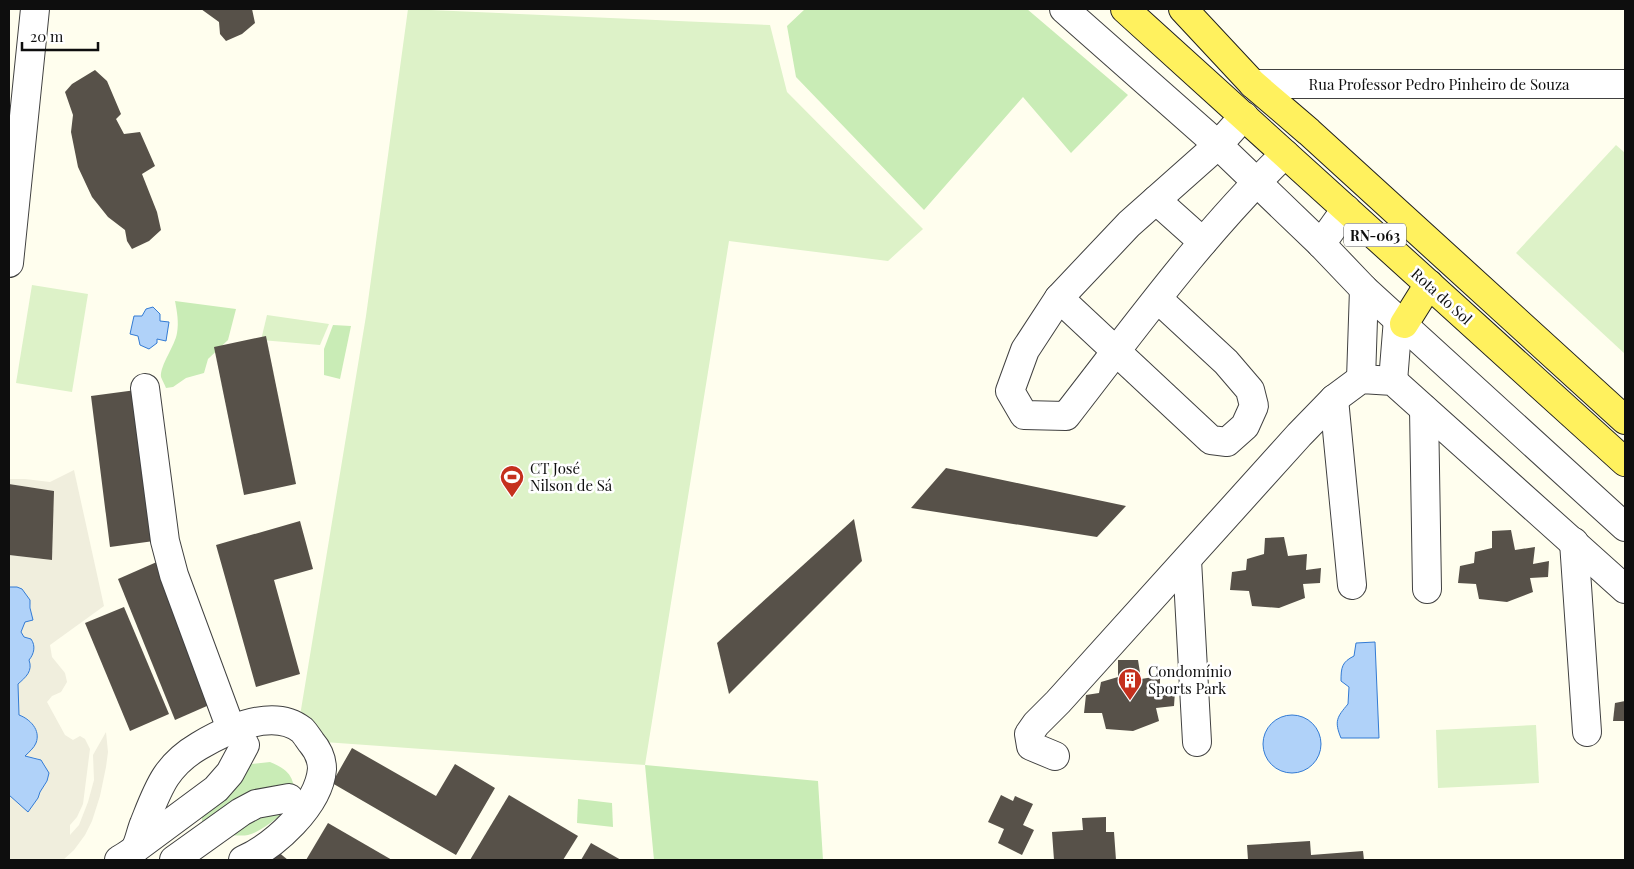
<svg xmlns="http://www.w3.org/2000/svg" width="1634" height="869" font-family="'Playfair Display',serif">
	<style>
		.green { fill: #c9ecb6 }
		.pitch { fill: #ddf2c8 }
		.plaza { fill: #f0eedd }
		.water { fill: #b0d2f9; stroke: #337bd4 }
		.building { fill: #575149 }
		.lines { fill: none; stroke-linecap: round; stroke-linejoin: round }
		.minor-casing { stroke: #414141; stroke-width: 30 }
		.major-casing { stroke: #1f1f1f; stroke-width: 30 }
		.minor { stroke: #fff; stroke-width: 28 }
		.major { stroke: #fff15e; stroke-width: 28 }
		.labels { text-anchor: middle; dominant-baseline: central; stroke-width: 5; stroke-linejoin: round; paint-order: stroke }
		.shield { fill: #fff; stroke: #565656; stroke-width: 1 }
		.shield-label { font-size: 14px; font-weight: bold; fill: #0e0e0e }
		.street-label { font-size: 15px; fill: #0e0e0e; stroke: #fff }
		.poi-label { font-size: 15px; fill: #0e0e0e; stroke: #fff; text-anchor: start }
	</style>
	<rect width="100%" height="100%" fill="#fffeee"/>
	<g class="green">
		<path d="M805,9H1027L1128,95L1071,153L1023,97L924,210L796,77L787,26Z"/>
		<path d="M175,301L236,309L228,340L208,359L204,373L186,378L173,387L166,388C165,385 162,380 161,377C160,365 175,346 177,333C179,322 177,312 175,301Z"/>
		<path d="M333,325L351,326L340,379L324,375V349Z"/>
		<path d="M270,762C293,772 293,778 296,801C284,812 264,831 248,835C238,837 211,833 202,830V809L243,765Z"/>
		<path d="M645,765L818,781L823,860H654Z"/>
		<path d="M578,799L612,803L613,827L577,823Z"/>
	</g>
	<g class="pitch">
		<path d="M408,9L770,25L787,92L923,229L888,261L729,241L645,765L296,740L366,316Z"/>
		<path d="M1616,145L1625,153V354L1516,253Z"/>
		<path d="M32,285L88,294L72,392L16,383Z"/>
		<path d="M267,315L329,324L320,345L261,340Z"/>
		<path d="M1536,725L1539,783L1438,788L1436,730Z"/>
	</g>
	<path class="plaza" d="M74,470L104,606L50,645L52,657L65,673L67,682L61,692L52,696L47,702L65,735L73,740L80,736L85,739L90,749L83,804L77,817L70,825V835L79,825L88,802L94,780L93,755L106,732L108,752L106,767L100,796L92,821L85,835L74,850L63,860H9V795L28,812L38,798L40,792L48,781V773L45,765L37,758L25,756L37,741L36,729L32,723L28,719L19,715L18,684L23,680L30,662L29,660L31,639L24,637L21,632L25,622L31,620V605L17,587H9V555L52,560L53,491L9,484V479H25L50,482Z"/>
	<g class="water">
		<path d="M153,307L160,314V321L169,322L166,341L157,339V343L149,349L140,345L138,336L130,334L134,316H142L146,309Z"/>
		<path d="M9,587H17L22,589L30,600V608L33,620L25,622L21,632L24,637L31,639C36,646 34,654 29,660C33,671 26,677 18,684L19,715C30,719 41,730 36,743C34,748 29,752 25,756L41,760L49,773L47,781L40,792L38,798L28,812L9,795Z"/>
		<path d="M1375,642L1379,738H1341C1334,721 1337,717 1348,704L1349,687L1341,681C1341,667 1342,662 1354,656L1356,643Z"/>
		<circle cx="1292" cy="744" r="29"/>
	</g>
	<g class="building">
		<path d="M201,9H252L255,23L242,34L226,41L220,34L219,22Z"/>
		<path d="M95,70L107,81L121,114L116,119L124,134L140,132L155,166L142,174L157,212L161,230L149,241L132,249L127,241L125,230L108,217L92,197L78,167L71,132L73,115L65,92L72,84Z"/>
		<path d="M266,336L296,484L244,495L214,347Z"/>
		<path d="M136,390L154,541L110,547L91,396Z"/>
		<path d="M946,468L1126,506L1097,537L911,508Z"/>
		<path d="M9,484L54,491L52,560L9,555Z"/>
		<path d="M854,519L862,561L729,694L717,643Z"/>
		<path d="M300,521L313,569L274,580L300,674L256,687L216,545Z"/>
		<path d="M1511,530L1515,550L1535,547L1533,564L1549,561L1548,577L1530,578L1533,592L1507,602L1479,599L1476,584L1458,583L1460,566L1474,563L1475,552L1492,548V531Z"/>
		<path d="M1284,537L1288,556L1307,554L1306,570L1321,568L1320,583L1303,584L1305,598L1279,608L1252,606L1249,591L1230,590L1232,572L1246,570L1247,559L1264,554L1265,538Z"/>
		<path d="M159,561L216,702L175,720L118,579Z"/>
		<path d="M124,607L169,714L130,731L85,623Z"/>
		<path d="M1118,660H1138L1141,679L1160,676V693L1175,691L1174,706L1156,708L1159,721L1133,731L1106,729L1102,713H1084L1086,695L1099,693L1101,682L1118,677Z"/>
		<path d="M1625,701V721H1613L1615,703Z"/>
		<path d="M352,748L436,796L455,764L495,788L456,855L332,783Z"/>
		<path d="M509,795L578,836L563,860H470Z"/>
		<path d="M1001,795L1013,801L1015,796L1033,804L1023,825L1034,830L1022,855L998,843L1004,829L988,822Z"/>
		<path d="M1106,817V832H1114L1116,860H1054L1052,832L1083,830L1082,818Z"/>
		<path d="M328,823L392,860H306Z"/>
		<path d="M1310,841L1311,855L1363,851L1364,860H1248L1247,845Z"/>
		<path d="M591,843L621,860H581Z"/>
		<path d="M277,851L288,860H270Z"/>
	</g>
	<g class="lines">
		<g class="minor-casing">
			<g id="minor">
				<path d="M1064,9L1218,145L1321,244L1364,289L1625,527"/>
				<path d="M1253,84H1625"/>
				<path d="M1244,116L1218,145L1129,224L1059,298L1025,350L1010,391L1024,415L1066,416C1136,326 1203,233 1285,154"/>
				<path d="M1156,200L1203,242"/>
				<path d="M1321,244L1346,209"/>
				<path d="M9,263L35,9"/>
				<path d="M1059,298L1211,440L1227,442L1245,426L1254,406L1250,390L1226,362L1158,299"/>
				<path d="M1361,379L1364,289"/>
				<path d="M1393,381L1398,319"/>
				<path d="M145,388L165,541L174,575L231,729"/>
				<path d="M1334,399L1352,585"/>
				<path d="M1424,409L1427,589"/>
				<path d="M1574,542L1587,732"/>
				<path d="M1187,560L1197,742"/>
				<path d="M1055,756L1031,746L1029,734L1036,724L1058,702L1299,435L1334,399L1361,379L1393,381L1625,589"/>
				<path d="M135,849L216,789L230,773L245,745"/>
				<path d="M119,860C124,857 131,853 135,849C139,843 141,831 144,824C158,789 165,766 199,746C226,730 273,707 302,730C305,733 308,738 311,742C317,749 322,759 322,769C319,806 274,846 243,860"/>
				<path d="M174,860L241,812L256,804L289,798"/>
			</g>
		</g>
		<g class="major-casing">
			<g id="major">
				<path d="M1125,9L1625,462"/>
				<path d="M1183,9L1253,84L1309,132L1625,420"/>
				<path d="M1404,324L1429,284"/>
			</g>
		</g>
		<use href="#minor" class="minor"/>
		<use href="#major" class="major"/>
	</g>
	<defs>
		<g id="stadium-pin" transform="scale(1.25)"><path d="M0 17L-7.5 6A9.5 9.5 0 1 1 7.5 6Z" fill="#c5301e" stroke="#fff"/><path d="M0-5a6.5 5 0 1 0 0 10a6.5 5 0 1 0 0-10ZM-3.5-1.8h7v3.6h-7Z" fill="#fff"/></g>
		<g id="building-pin" transform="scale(1.25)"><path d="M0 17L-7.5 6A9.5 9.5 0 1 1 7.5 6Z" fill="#c5301e" stroke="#fff"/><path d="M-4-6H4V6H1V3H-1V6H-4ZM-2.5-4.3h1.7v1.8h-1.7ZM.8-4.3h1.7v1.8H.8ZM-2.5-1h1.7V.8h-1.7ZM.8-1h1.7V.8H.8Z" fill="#fff"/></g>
	</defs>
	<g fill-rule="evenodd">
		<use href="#stadium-pin" x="512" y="477"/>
		<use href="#building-pin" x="1130" y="680"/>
	</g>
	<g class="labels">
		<rect class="shield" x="1344" y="223.5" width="62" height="23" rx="4"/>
		<g class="shield-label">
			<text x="1375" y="235">RN-063</text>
		</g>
		<g class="street-label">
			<text x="1439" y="84">Rua Professor Pedro Pinheiro de Souza</text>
			<text transform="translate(1442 296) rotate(42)">Rota do Sol</text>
		</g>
		<g class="poi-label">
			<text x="530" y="468">CT José<tspan x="530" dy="17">Nilson de Sá</tspan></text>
			<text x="1148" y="671">Condomínio<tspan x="1148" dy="17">Sports Park</tspan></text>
		</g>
	</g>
	<rect width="1634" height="869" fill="none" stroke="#0e0e0e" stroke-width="20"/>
	<path d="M22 42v8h76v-8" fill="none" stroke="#0e0e0e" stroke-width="2.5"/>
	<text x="30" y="42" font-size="15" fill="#0e0e0e" stroke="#ffffff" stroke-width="4" paint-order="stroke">20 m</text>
</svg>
